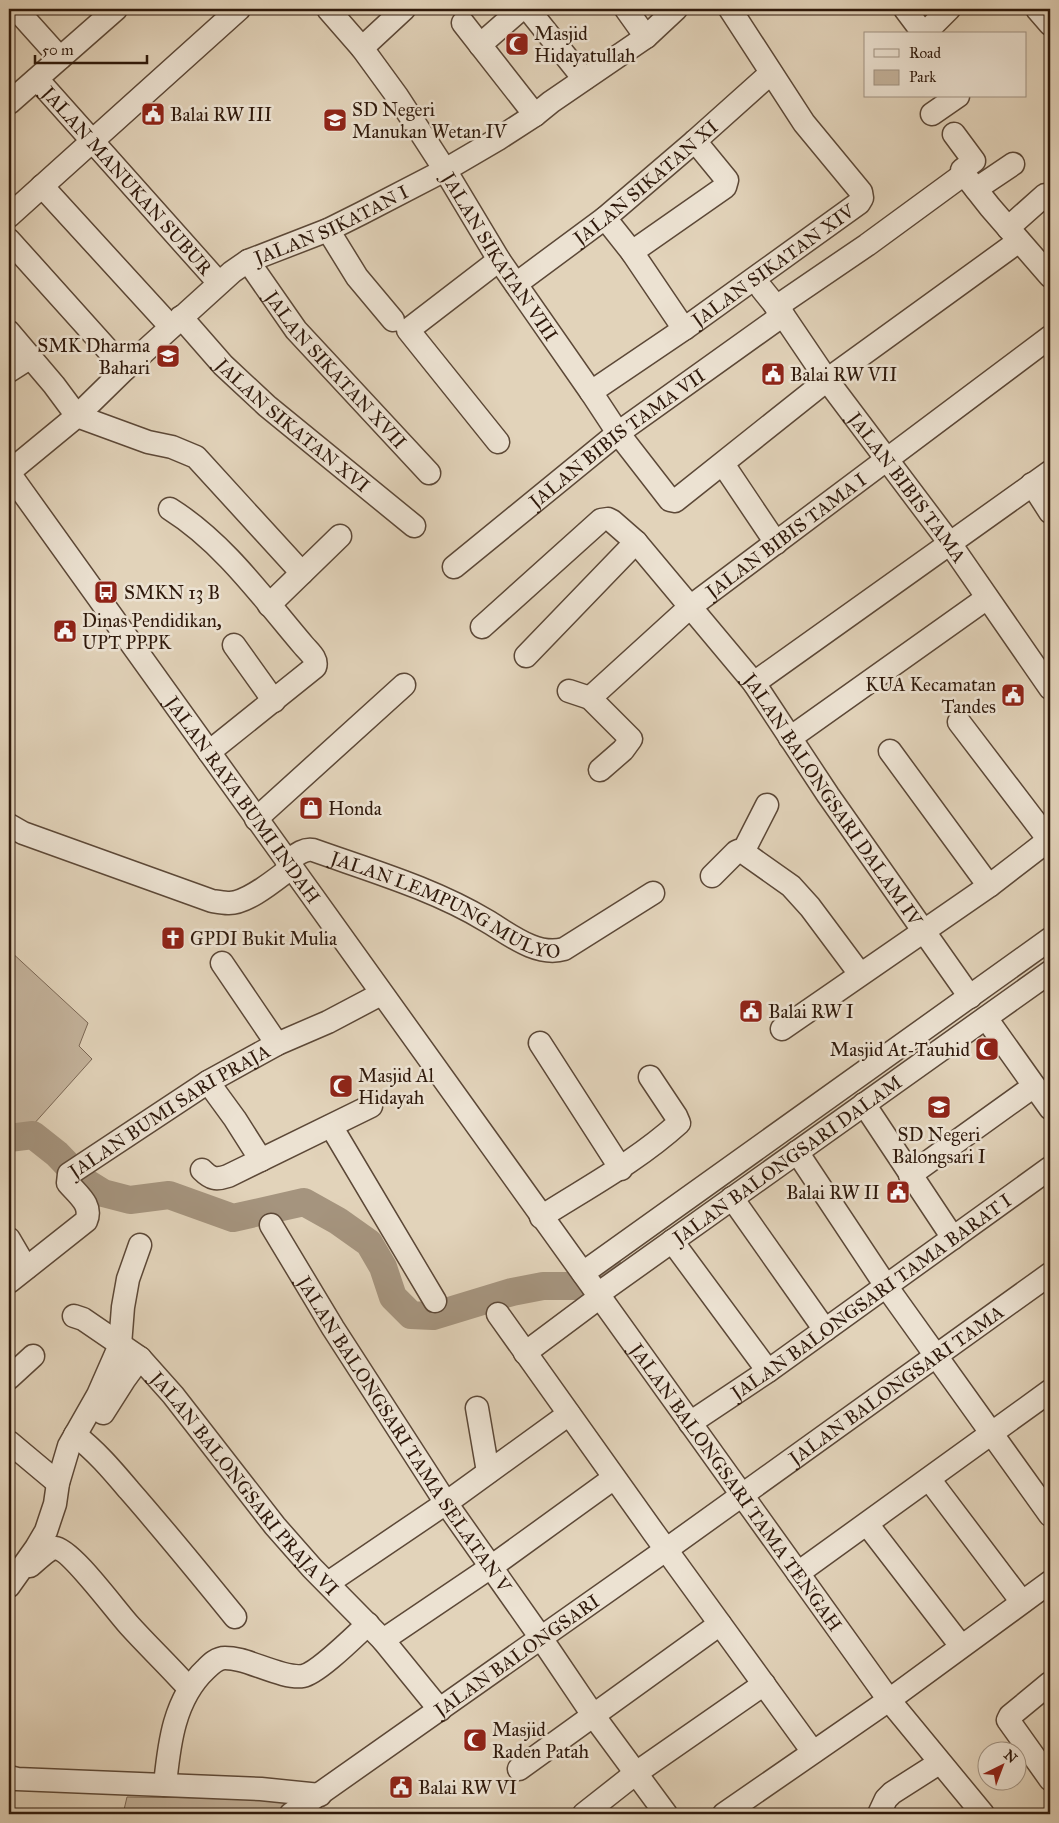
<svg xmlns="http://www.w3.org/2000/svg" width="1059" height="1823" font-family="'IM FELL Great Primer',serif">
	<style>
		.green { fill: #c4b39c; stroke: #7a6654 }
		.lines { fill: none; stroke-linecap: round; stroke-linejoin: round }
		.river { stroke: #a5947e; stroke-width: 28 }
		.minor-casing { stroke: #5c4837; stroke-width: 25 }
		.minor { stroke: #ece2d2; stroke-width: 22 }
		.labels { text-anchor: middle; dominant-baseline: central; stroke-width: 5; stroke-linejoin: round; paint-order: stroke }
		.poi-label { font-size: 19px; fill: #2f190b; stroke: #ece2d2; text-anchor: start }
		.street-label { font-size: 19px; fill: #2f190b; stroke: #ece2d2 }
	</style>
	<rect width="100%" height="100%" fill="#e2d3ba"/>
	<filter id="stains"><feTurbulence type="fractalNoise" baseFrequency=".004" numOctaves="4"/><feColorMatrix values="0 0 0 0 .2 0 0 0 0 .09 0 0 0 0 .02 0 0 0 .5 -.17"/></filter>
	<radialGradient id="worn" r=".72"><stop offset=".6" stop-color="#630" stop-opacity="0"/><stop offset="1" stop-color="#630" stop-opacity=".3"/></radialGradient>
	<g class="green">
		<path d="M9,950L88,1023L79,1046L92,1059L32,1126L9,1131Z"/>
		<path d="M127,1797L293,1799L274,1814H123Z"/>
	</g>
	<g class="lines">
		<path class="river" d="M9,1138L33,1135L57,1154L82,1180L103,1193L130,1200L169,1195L233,1218L304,1202L338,1221L369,1243L383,1267L393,1297L411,1315L433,1316L512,1292L543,1286H576L607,1263"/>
		<g class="minor-casing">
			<g id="minor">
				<path d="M16,9L60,58"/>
				<path id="s1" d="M328,9L362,48L397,96L445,170L499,260L591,392L618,433L670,500L675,501L827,380L1019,241"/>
				<path d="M528,9L584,79"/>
				<path d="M626,9L646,37"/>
				<path d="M905,9L923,33"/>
				<path d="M1037,9L1050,24"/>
				<path d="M463,23L535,115"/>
				<path d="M929,29L949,9"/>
				<path d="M480,45L521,9"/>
				<path d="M362,48L404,9"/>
				<path id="s2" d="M37,79L219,283"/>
				<path d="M9,103L116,9"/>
				<path d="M932,114L958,96"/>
				<path d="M954,134L974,161L962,170L964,174"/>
				<path d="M964,174L990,207L1050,276"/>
				<path d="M42,186L171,327"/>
				<path d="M976,189L1013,164"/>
				<path d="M9,216L239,9"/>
				<path d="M605,218L632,252L684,329"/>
				<path d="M1008,228L1045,195"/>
				<path d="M328,230L357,277L393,320"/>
				<path d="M9,240L125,369"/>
				<path d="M632,252L725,187L727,180L695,141"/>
				<path id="s3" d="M248,261L296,330L429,473"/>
				<path id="s4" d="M516,284L605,218L695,141L771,73"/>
				<path id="s5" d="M762,289L783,315L827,380L949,542L1050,688"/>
				<path d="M776,307L867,245L964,174"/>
				<path id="s6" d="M181,317L223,365L267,406L414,526"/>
				<path d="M9,332L54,385L77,416L148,442L172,447L196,457L302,573"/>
				<path d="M9,371L31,357"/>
				<path id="s7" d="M591,392L684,329L859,203L862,198L861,192L804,123L730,9"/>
				<path d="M498,442L408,330L499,260"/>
				<path d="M723,464L776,543"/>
				<path id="s8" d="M9,472L77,416L125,369L232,272L248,261L328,230L362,213L445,170L498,139L535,115L551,102L646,37L676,9"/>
				<path id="s9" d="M9,473L889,1700L983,1814"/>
				<path d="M1032,484L1050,512"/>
				<path d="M170,509C224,543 263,598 304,646C309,652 318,659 315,667L209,752"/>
				<path id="s10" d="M454,567L618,433L783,315"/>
				<path d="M269,605L340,536"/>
				<path id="s11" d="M482,627L601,520L608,519L612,521L636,542L754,683L828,795L970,997"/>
				<path d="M234,645L274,701"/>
				<path d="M526,656L636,542"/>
				<path d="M754,683L1050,472"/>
				<path d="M569,691L590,698L631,739L623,750L600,770"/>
				<path id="s12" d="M590,698L690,607L1050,337"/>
				<path d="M959,722L1049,840"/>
				<path d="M790,738L987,598"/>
				<path d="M890,751L989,886"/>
				<path d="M256,819L404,685"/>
				<path d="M9,825L23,833L212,901C218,902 223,903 228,903C247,904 276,879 291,868"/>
				<path d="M743,852L767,805"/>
				<path id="s13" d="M287,862C295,856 303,848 313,850C372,871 434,889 487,921C509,934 537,957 564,949L653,893"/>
				<path d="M712,876L736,852L738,851L743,852L791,886L810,907L860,974"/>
				<path d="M222,963L277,1044"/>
				<path d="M986,1018L1050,1108"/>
				<path d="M782,1029L989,886L1050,839"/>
				<path d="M540,1043L621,1169"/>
				<path d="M208,1082L235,1119L261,1160"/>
				<path d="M864,1104L953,1238"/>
				<path d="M331,1126L435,1301"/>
				<path d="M797,1152L886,1286L1050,1515"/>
				<path d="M202,1170C211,1179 216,1180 228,1176L371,1106"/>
				<path d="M910,1175L1034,1086"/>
				<path d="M732,1198L825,1330"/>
				<path d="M541,1217C588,1187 637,1161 679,1123L676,1116L650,1077"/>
				<path id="s14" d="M271,1225L333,1328L446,1503L541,1638L593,1715L666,1814"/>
				<path d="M9,1239L26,1268"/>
				<path d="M672,1241L768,1371"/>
				<path d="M583,1273L1050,939"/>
				<path id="s15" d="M9,1282L86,1221C93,1205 78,1195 68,1183L69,1174L208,1082L277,1044L328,1022L381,994"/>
				<path id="s16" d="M598,1294L1050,972"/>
				<path d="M498,1314L654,1533L813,1752"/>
				<path id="s17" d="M74,1316L83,1319L140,1358L173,1395L275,1526L312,1568L383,1640L440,1710"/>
				<path d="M525,1353L600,1297"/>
				<path d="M9,1378L33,1356"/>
				<path d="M477,1408L488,1472"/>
				<path d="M103,1413L124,1380L140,1358"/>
				<path id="s18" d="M690,1423L768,1371L1050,1168"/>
				<path d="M75,1435C96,1451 112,1470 129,1490C165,1531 200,1574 235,1617"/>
				<path d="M9,1442L58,1483"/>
				<path d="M929,1479L1022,1602"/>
				<path d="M867,1524L961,1646"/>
				<path d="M30,1566C35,1562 50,1547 55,1548C71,1549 116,1611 129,1625C147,1645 167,1664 185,1684"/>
				<path d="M798,1573L1050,1391"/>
				<path d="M328,1583L446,1503L569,1414"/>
				<path d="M9,1586L36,1548L46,1531L55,1504L58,1483L69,1446L98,1395L120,1345L123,1307L128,1279L140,1245"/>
				<path d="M383,1640L491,1567L614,1478"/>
				<path d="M1050,1683L1010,1716L1008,1720L1050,1779"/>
				<path d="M519,1769L720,1624"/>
				<path d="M9,1777L17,1779L66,1781L261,1789L320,1795"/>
				<path d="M165,1785C169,1744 174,1699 206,1669C211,1664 217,1658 225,1658C230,1658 236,1659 240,1660C257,1664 287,1679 303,1676C318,1673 355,1636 368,1624"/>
				<path id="s19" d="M291,1814L667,1549L1050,1274"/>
				<path d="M584,1814L636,1773L764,1684"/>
				<path d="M724,1814L889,1700L1050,1582"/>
				<path d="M879,1814L886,1799L892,1793L939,1763"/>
			</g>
		</g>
		<use href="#minor" class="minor"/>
	</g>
	<defs>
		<g id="mosque-square" transform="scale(1.25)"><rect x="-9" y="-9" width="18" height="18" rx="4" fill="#8f2418" stroke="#ece2d2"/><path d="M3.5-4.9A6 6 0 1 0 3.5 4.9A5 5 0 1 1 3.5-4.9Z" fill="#fff"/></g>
		<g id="civic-square" transform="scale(1.25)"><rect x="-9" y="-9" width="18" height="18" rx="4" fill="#8f2418" stroke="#ece2d2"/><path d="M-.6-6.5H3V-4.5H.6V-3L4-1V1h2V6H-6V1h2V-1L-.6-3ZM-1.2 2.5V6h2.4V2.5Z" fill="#fff"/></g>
		<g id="school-square" transform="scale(1.25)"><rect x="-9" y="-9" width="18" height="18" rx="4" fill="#8f2418" stroke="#ece2d2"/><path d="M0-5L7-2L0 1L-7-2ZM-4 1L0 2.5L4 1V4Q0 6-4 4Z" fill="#fff"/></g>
		<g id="bus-square" transform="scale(1.25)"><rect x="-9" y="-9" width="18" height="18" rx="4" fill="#8f2418" stroke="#ece2d2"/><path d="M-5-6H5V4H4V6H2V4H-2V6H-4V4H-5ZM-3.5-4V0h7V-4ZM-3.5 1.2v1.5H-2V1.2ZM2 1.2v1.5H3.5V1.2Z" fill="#fff"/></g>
		<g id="shop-square" transform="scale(1.25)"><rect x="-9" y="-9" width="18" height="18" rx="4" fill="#8f2418" stroke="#ece2d2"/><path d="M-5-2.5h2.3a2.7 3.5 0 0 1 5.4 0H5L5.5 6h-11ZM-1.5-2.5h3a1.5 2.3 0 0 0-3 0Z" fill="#fff"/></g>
		<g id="church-square" transform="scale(1.25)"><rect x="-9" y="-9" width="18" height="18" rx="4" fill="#8f2418" stroke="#ece2d2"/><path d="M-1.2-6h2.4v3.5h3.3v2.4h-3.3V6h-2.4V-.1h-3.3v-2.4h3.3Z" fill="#fff"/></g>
	</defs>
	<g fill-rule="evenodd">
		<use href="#mosque-square" x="517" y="44"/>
		<use href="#civic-square" x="153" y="114"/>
		<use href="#school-square" x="335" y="120"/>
		<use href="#school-square" x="168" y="356"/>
		<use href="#civic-square" x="773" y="374"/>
		<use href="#bus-square" x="106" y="592"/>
		<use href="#civic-square" x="65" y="631"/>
		<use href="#civic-square" x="1013" y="695"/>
		<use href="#shop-square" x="311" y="808"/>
		<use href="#church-square" x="173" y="938"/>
		<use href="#civic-square" x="751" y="1011"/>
		<use href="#mosque-square" x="987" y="1049"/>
		<use href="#mosque-square" x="341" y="1086"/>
		<use href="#school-square" x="939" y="1107"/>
		<use href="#civic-square" x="898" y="1192"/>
		<use href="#mosque-square" x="475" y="1740"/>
		<use href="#civic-square" x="401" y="1787"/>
	</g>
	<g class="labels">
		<g class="poi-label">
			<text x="534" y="33">Masjid<tspan x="534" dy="22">Hidayatullah</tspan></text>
			<text x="352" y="109">SD Negeri<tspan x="352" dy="22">Manukan Wetan IV</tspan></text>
			<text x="170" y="114">Balai RW III</text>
			<text x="150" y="345" text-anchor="end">SMK Dharma<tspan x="150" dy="22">Bahari</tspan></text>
			<text x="790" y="374">Balai RW VII</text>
			<text x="124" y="592">SMKN 13 B</text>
			<text x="82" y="620">Dinas Pendidikan,<tspan x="82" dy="22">UPT PPPK</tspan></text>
			<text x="996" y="684" text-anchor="end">KUA Kecamatan<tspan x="996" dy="22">Tandes</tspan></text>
			<text x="328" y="808">Honda</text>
			<text x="190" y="938">GPDI Bukit Mulia</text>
			<text x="768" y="1011">Balai RW I</text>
			<text x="970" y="1049" text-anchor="end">Masjid At-Tauhid</text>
			<text x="358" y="1075">Masjid Al<tspan x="358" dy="22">Hidayah</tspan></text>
			<text x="939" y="1134" text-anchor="middle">SD Negeri<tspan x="939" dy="22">Balongsari I</tspan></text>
			<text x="880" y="1192" text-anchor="end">Balai RW II</text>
			<text x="492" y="1729">Masjid<tspan x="492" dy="22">Raden Patah</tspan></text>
			<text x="418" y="1787">Balai RW VI</text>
		</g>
		<g class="street-label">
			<text stroke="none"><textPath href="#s2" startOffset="136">JALAN MANUKAN SUBUR</textPath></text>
			<text stroke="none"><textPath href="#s4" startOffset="165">JALAN SIKATAN XI</textPath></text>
			<text stroke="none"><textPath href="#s8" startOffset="410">JALAN SIKATAN I</textPath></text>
			<text stroke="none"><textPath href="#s1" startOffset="302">JALAN SIKATAN VIII</textPath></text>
			<text stroke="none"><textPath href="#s7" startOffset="222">JALAN SIKATAN XIV</textPath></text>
			<text stroke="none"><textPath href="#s3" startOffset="140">JALAN SIKATAN XVII</textPath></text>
			<text stroke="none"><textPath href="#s6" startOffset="156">JALAN SIKATAN XVI</textPath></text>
			<text stroke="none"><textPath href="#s10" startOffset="208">JALAN BIBIS TAMA VII</textPath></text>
			<text stroke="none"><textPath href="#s5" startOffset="246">JALAN BIBIS TAMA</textPath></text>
			<text stroke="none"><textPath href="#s12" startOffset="255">JALAN BIBIS TAMA I</textPath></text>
			<text stroke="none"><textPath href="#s11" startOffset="528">JALAN BALONGSARI DALAM IV</textPath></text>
			<text stroke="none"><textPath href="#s9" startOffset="402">JALAN RAYA BUMI INDAH</textPath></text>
			<text stroke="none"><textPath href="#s13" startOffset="174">JALAN LEMPUNG MULYO</textPath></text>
			<text stroke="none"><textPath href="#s15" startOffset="271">JALAN BUMI SARI PRAJA</textPath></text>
			<text stroke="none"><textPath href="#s16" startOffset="232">JALAN BALONGSARI DALAM</textPath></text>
			<text stroke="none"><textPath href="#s18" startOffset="221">JALAN BALONGSARI TAMA BARAT I</textPath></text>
			<text stroke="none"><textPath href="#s19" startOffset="742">JALAN BALONGSARI TAMA</textPath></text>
			<text stroke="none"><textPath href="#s14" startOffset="248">JALAN BALONGSARI TAMA SELATAN V</textPath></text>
			<text stroke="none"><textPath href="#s17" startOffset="242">JALAN BALONGSARI PRAJA VI</textPath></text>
			<text stroke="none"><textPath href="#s9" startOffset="1248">JALAN BALONGSARI TAMA TENGAH</textPath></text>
			<text stroke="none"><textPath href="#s19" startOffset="276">JALAN BALONGSARI</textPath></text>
		</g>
	</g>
	<rect width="1059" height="1823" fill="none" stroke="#e2d3ba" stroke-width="30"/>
	<rect x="10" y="10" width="1039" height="1803" fill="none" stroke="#2f190b" stroke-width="2.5"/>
	<rect x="15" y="15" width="1029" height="1793" fill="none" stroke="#2f190b"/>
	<rect x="864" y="32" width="162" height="65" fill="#ece2d2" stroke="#a09282"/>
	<rect x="874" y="49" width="25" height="8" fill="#ece2d2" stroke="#a09282"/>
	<text x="909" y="58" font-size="15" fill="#2f190b">Road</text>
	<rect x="874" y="70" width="25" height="15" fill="#c4b39c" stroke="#a09282"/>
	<text x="909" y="82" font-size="15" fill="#2f190b">Park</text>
	<g transform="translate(1002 1766) rotate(42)"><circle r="24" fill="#ece2d2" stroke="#a09282"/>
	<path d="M0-4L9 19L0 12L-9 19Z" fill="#8f2418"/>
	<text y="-8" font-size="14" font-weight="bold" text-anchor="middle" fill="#2f190b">N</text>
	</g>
	<path d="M35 55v8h112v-8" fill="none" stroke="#2f190b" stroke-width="2.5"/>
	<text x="42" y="55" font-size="15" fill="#2f190b" stroke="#ece2d2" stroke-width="4" paint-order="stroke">50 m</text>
	<rect width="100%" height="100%" filter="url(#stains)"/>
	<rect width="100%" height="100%" fill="url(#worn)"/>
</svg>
